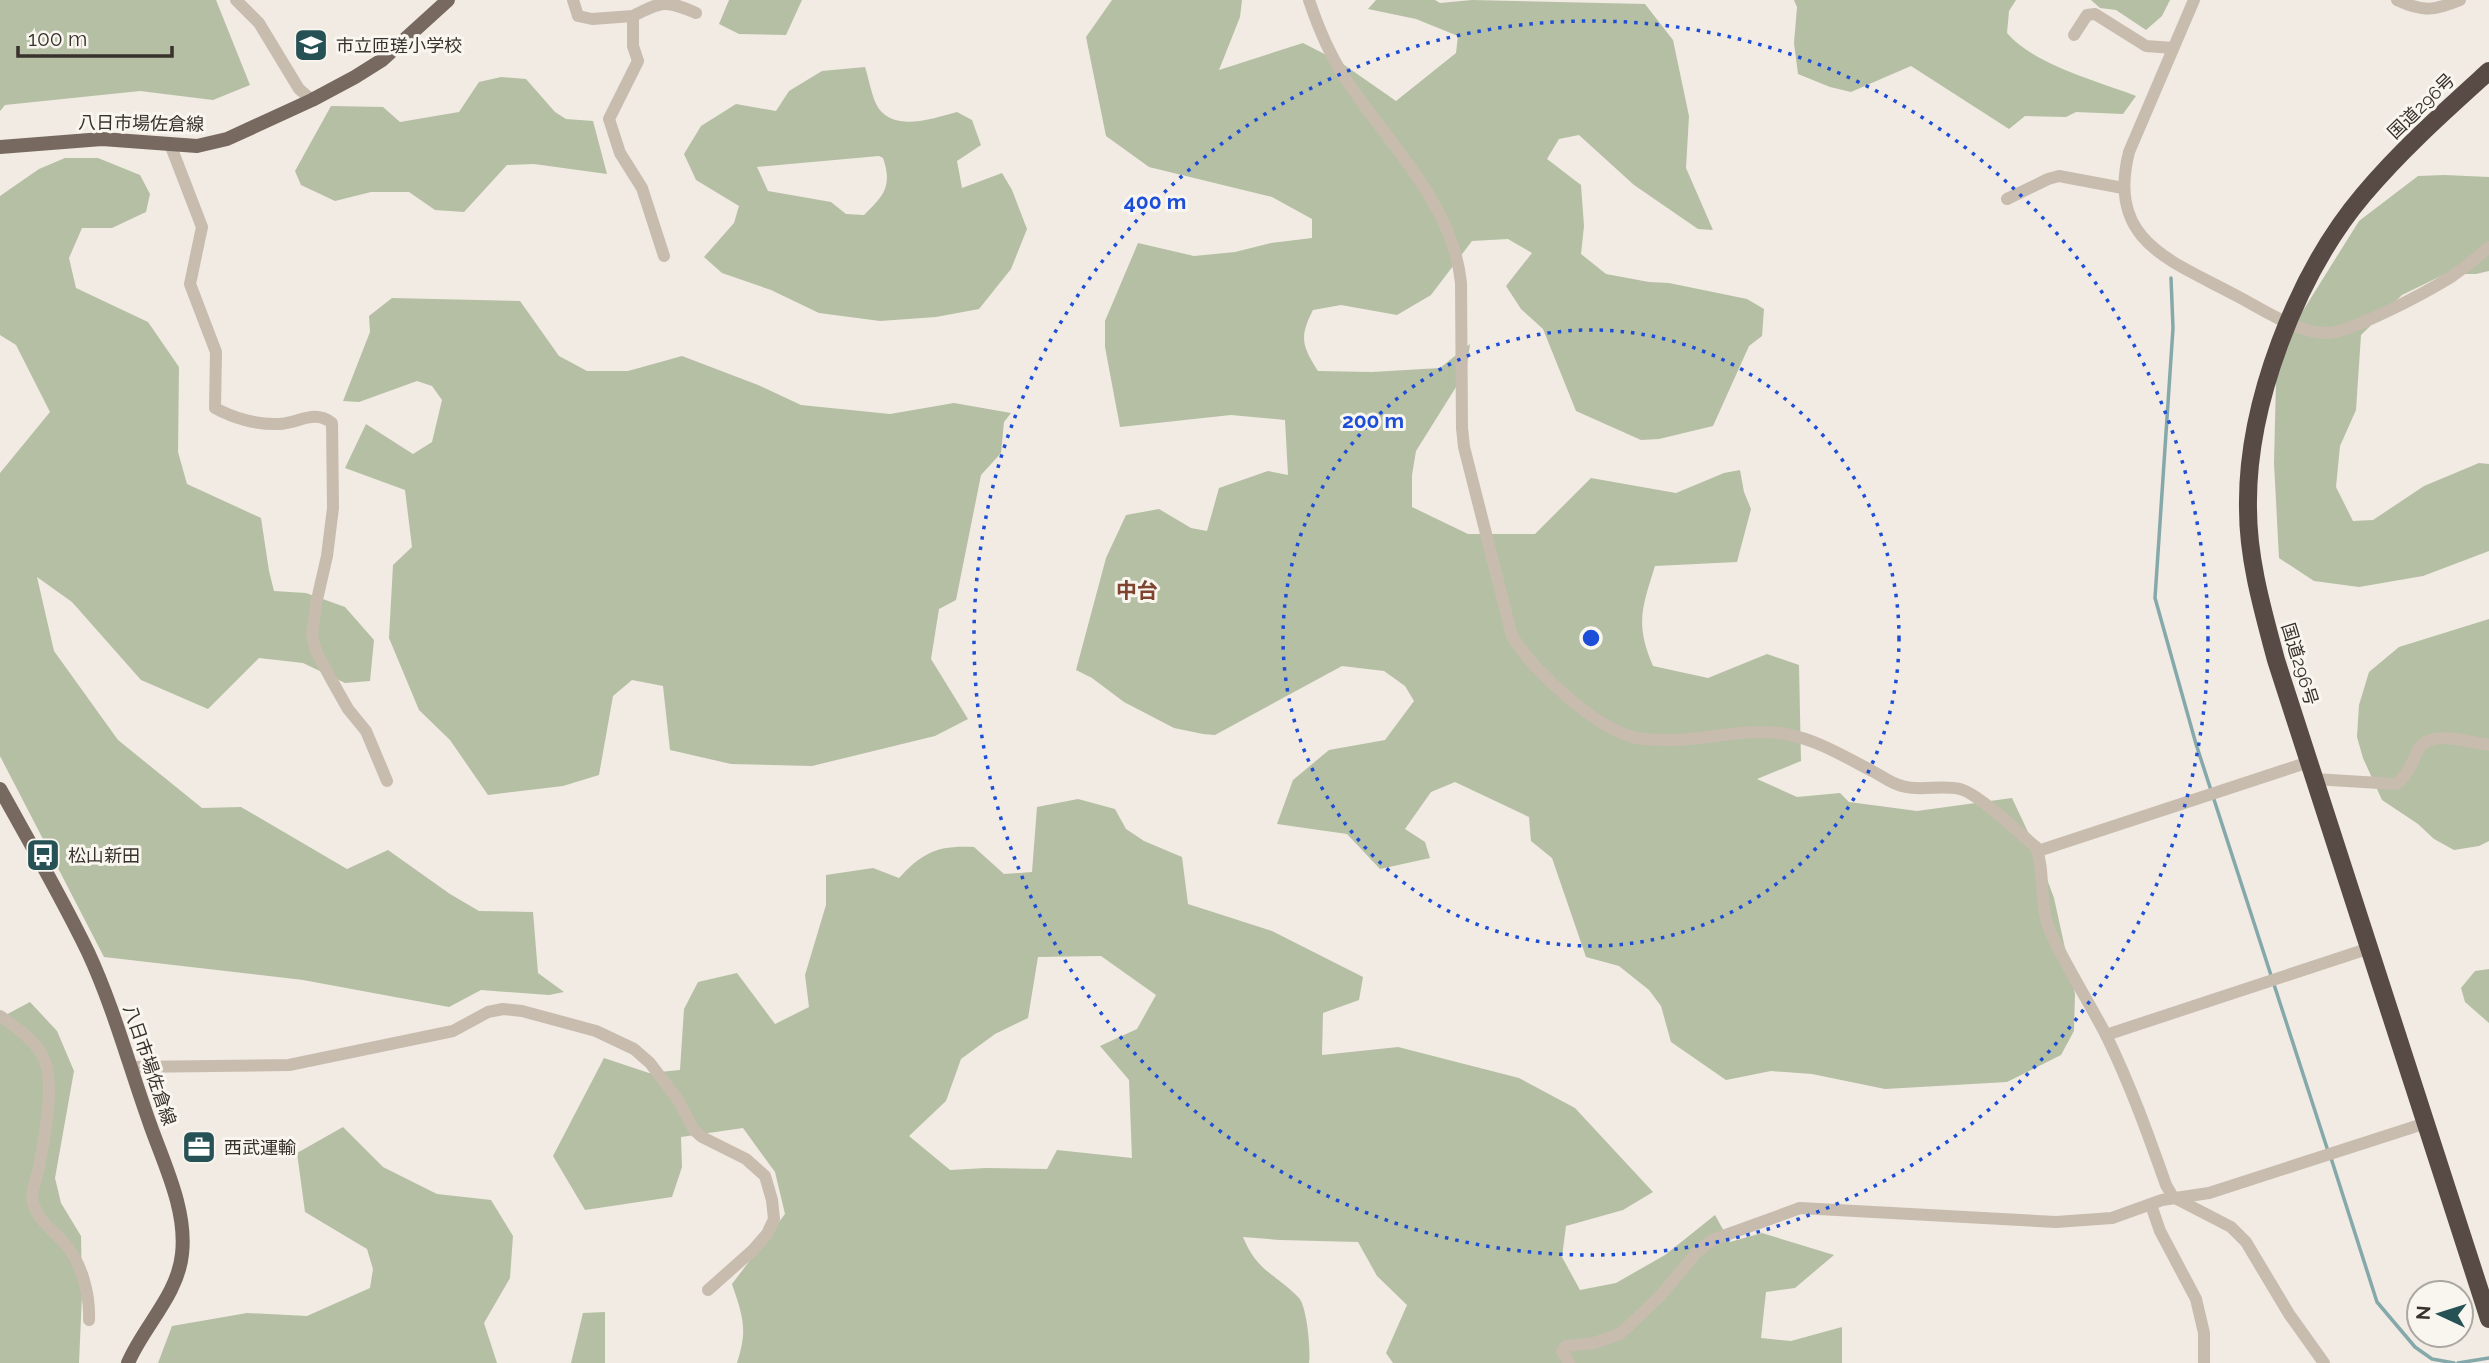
<svg xmlns="http://www.w3.org/2000/svg" width="2489" height="1363" font-family="Raleway,'Noto Sans JP',sans-serif">
	<style>
		.green { fill: #b5bfa4; fill-rule: evenodd }
		.lines { fill: none; stroke-linecap: round; stroke-linejoin: round }
		.stream { stroke: #85a9ab; stroke-width: 3.5 }
		.minor { stroke: #c8bcaf; stroke-width: 12 }
		.major { stroke: #786960; stroke-width: 14 }
		.highway { stroke: #584b45; stroke-width: 18 }
		.ring { fill: none; stroke: #1d4ed8; stroke-width: 3.5; stroke-dasharray: 3.5 7 }
		.labels { text-anchor: middle; dominant-baseline: central; stroke-width: 6; stroke-linejoin: round; paint-order: stroke }
		.poi-label { font-size: 18px; fill: #38312c; stroke: #f9f5ef; text-anchor: start }
		.street-label { font-size: 18px; fill: #38312c; stroke: #f9f5ef }
		.quarter-label { font-size: 21px; font-weight: bold; fill: #7e442f; stroke: #f9f5ef }
		.centre { fill: #1d4ed8; stroke: #f9f5ef; stroke-width: 3.5 }
		.ring-label { font-size: 21px; text-anchor: middle; font-weight: bold; fill: #1d4ed8; stroke: #f9f5ef; stroke-width: 6; stroke-linejoin: round; paint-order: stroke }
	</style>
	<rect width="100%" height="100%" fill="#f1ebe3"/>
	<g class="green">
		<path d="M0,0H216L250,85L213,100L140,91L5,105L0,111Z"/>
		<path d="M729,0H802L786,35L739,34L719,24Z"/>
		<path d="M1112,0H1242L1240,17L1219,70L1303,43L1340,62L1396,101L1456,53L1458,36L1416,19L1368,9L1376,0H1435L1440,3L1472,0L1645,4L1673,40L1689,116L1686,168L1713,230L1698,229L1634,185L1579,135L1559,139L1547,159L1581,185L1584,226L1581,254L1606,274L1649,282L1669,283L1747,299L1764,309L1762,336L1749,346L1713,426L1659,439L1641,440L1576,411L1543,329L1521,309L1506,286L1532,253L1508,239L1472,241L1431,295L1397,315L1341,305L1313,310C1299,337 1302,346 1318,371L1372,372L1440,368L1470,344L1466,371L1416,451L1412,475V507L1468,534H1535L1591,478L1676,493L1724,473L1740,470L1744,492L1751,509L1737,562L1655,566C1642,608 1635,624 1653,666L1708,678L1767,654L1799,665L1801,761L1757,779L1797,797L1840,793L1849,802L1917,811L2012,798L2035,847L2054,898L2075,994L2074,1031L2061,1055L2007,1082L1885,1089L1812,1074L1771,1071L1726,1080L1671,1042L1661,1006L1649,990L1619,966L1586,957L1552,858L1531,841L1529,817L1455,782L1431,792L1405,829L1425,842L1430,858L1380,869L1347,834L1277,824L1293,780L1329,750L1385,740L1414,701L1405,686L1384,671L1342,666L1215,735L1203,734L1174,728L1124,702L1092,678L1076,670L1106,558L1126,515L1159,509L1191,528L1207,531L1219,488L1268,471L1288,475L1285,420L1231,415L1120,427L1105,347V321L1138,243L1194,256L1235,252L1271,243L1312,238V219L1272,197L1149,167L1106,136L1086,37Z"/>
		<path d="M1794,0H2016L2009,11L2007,33C2034,65 2097,81 2136,96L2123,114L2076,112L2066,117L2025,116L2009,129L1911,66L1851,92L1830,87L1798,74L1794,43L1797,7Z"/>
		<path d="M2091,0H2170L2162,16L2146,30L2116,10L2100,8Z"/>
		<path d="M865,67C869,79 872,99 879,109C897,132 934,118 957,112L972,120L981,145L957,161L962,188L1002,173L1012,190L1027,229L1011,269L979,309L936,317L880,321L819,313L771,290L722,273L704,257L734,223L739,206L696,180L684,154L701,126L736,104L776,111L789,91L822,71ZM879,156L883,158C893,187 883,196 864,215L846,214L831,202L768,191L757,167Z"/>
		<path d="M501,77L526,79L555,112L566,119L593,121L607,174L534,164L507,165L464,212L435,210L409,192H371L335,201L301,185L295,171L331,106L383,107L400,122L459,112L479,82Z"/>
		<path d="M65,158H98L140,175L150,194L146,212L112,228H82L69,258L76,288L148,322L179,367L178,452L187,484L261,518L269,571L274,591L306,593L345,607L374,640L370,681L345,683L303,663L259,658L208,709L141,680L72,602L37,577L54,651L118,740L202,808L241,807L347,869L388,850L450,894L479,911L533,912L538,973L564,992L549,995L481,990L449,1007L303,980L104,957L0,756V473L50,412L16,345L0,335V196L39,169Z"/>
		<path d="M2445,175L2489,177V271L2476,274H2445L2402,295L2361,335L2356,410L2340,446L2336,487L2353,521L2373,520L2424,486L2479,463L2489,464V551L2423,576L2359,587L2314,581L2279,558L2274,463L2276,380L2289,333L2359,221L2418,176Z"/>
		<path d="M392,298L520,301L559,356L587,371H628L682,356L758,385L801,405L890,414L954,403L1011,413L1004,422L1001,453L981,475L956,600L939,609L931,659L968,719L935,736L812,766L731,764L670,750L663,686L632,680L613,696L599,775L563,786L488,795L450,740L419,710L389,638L393,565L412,547L405,490L345,468L366,424L413,454L432,442L442,400L432,386L417,381L359,402L343,401L370,332L369,316Z"/>
		<path d="M2489,619V841L2479,846L2454,850L2434,839L2418,824L2382,800L2363,758L2357,737L2359,705L2369,672L2399,647Z"/>
		<path d="M1078,799L1115,809L1126,829L1144,841L1182,857L1188,904L1272,931L1363,977L1359,1000L1323,1013L1322,1055L1398,1047L1519,1078L1575,1108L1653,1192L1623,1210L1566,1226L1562,1257L1580,1290L1616,1283L1665,1255L1715,1215L1730,1242L1762,1233L1834,1255L1795,1288L1766,1292L1761,1338L1791,1341L1842,1327V1363H1393L1386,1353L1407,1305L1377,1276L1358,1242L1280,1240L1243,1237C1257,1272 1276,1274 1299,1298C1307,1307 1311,1351 1309,1363H737C748,1329 743,1317 732,1284L785,1214L775,1172L743,1128L681,1137L682,1167L672,1197L585,1210L553,1156L604,1058L649,1073L680,1070L684,1009L698,982L737,973L775,1024L809,1007L805,975L826,905V875L873,868L899,878C923,852 938,845 974,847L1004,874L1032,872L1037,807ZM1101,956L1156,995L1137,1029L1100,1046L1129,1080L1132,1158L1057,1150L1047,1169L986,1168L950,1170L909,1136L946,1101L961,1059L995,1034L1028,1018L1038,957Z"/>
		<path d="M2489,969V1023L2465,1002L2461,988L2475,971Z"/>
		<path d="M30,1002L57,1031L74,1071L55,1178L61,1203L81,1236L82,1295L79,1363H0V1018Z"/>
		<path d="M343,1127L383,1167L437,1194L491,1200L513,1236L510,1278L484,1323L497,1363H158L172,1326L247,1313L307,1316L370,1288L373,1269L367,1249L305,1212L297,1153Z"/>
		<path d="M605,1312V1363H571L583,1313Z"/>
	</g>
	<g class="lines">
		<g class="stream">
			<path d="M2171,278L2173,328L2155,598L2196,744L2328,1151"/>
			<path d="M2331,1158L2377,1302L2415,1347L2432,1359L2454,1363"/>
			<path d="M2458,1363L2489,1358"/>
		</g>
		<g class="minor">
			<path d="M236,0L259,23L299,89L312,100"/>
			<path d="M573,0L578,16L592,19L633,16V46L638,61L609,119L620,153L642,188L664,256"/>
			<path d="M1309,0C1318,27 1330,55 1345,78C1388,144 1453,203 1461,283L1462,428L1464,447L1512,636C1533,670 1594,727 1633,737C1643,740 1659,740 1670,740C1709,740 1746,727 1786,734C1818,740 1845,757 1874,772C1882,776 1892,784 1902,786C1921,792 1941,784 1960,789C1979,794 2019,833 2036,847C2046,874 2038,904 2050,931C2066,967 2088,1000 2106,1035C2130,1084 2148,1134 2166,1185L2173,1197L2231,1227L2246,1242L2289,1314L2324,1363"/>
			<path d="M2194,0L2129,152C2106,243 2173,261 2237,296C2264,310 2294,331 2325,333C2350,334 2428,291 2451,277C2464,268 2477,258 2489,247"/>
			<path d="M2397,0C2423,12 2434,11 2460,0"/>
			<path d="M633,16C662,1 666,0 696,13"/>
			<path d="M2074,35L2087,15L2095,14L2146,46L2173,48"/>
			<path d="M170,144L202,227L190,284L216,352L215,408C233,418 257,425 279,424C299,423 314,409 332,423L333,508L327,556L316,604L312,635L316,651L331,679L348,709L366,731L387,781"/>
			<path d="M2007,199L2048,179L2059,176L2123,188"/>
			<path d="M2314,779L2396,784C2406,777 2412,764 2417,752C2427,728 2468,742 2489,745"/>
			<path d="M2038,851L2309,762"/>
			<path d="M0,1016C16,1027 38,1042 45,1061C55,1089 44,1138 39,1167C37,1178 30,1192 33,1203C39,1223 54,1230 66,1245C82,1264 90,1294 89,1320"/>
			<path d="M2106,1035L2370,948"/>
			<path d="M130,1067L289,1065L453,1031L488,1012L503,1009L522,1011L596,1031L634,1049L650,1063L678,1100L694,1130L702,1137L746,1159L765,1176L772,1200L774,1219L767,1234L753,1250L708,1290"/>
			<path d="M2151,1205L2160,1231L2196,1299L2204,1333V1363"/>
			<path d="M1569,1363L1562,1351L1566,1346L1594,1343L1620,1334L1660,1296L1697,1252L1712,1240L1800,1208L2056,1222L2112,1218L2162,1200L2209,1193L2426,1123"/>
		</g>
		<g class="major">
			<path d="M0,147L102,139L197,146L227,139L312,100L355,77L382,60L448,0"/>
			<path d="M0,789C30,843 61,896 88,952C114,1008 130,1069 151,1127C165,1166 187,1211 182,1254C178,1295 143,1327 128,1363"/>
		</g>
		<path class="highway" d="M2489,71C2446,110 2402,149 2364,194C2297,273 2246,405 2248,509C2248,560 2263,611 2276,660L2489,1319"/>
	</g>
	<g class="ring">
		<circle cx="1591" cy="638" r="308"/>
		<circle cx="1591" cy="638" r="617"/>
	</g>
	<defs>
		<g id="school-square" transform="scale(1.75)"><rect x="-9" y="-9" width="18" height="18" rx="4" fill="#265155" stroke="#f9f5ef"/><path d="M0-5L7-2L0 1L-7-2ZM-4 1L0 2.5L4 1V4Q0 6-4 4Z" fill="#fff"/></g>
		<g id="bus-square" transform="scale(1.75)"><rect x="-9" y="-9" width="18" height="18" rx="4" fill="#265155" stroke="#f9f5ef"/><path d="M-5-6H5V4H4V6H2V4H-2V6H-4V4H-5ZM-3.5-4V0h7V-4ZM-3.5 1.2v1.5H-2V1.2ZM2 1.2v1.5H3.5V1.2Z" fill="#fff"/></g>
		<g id="office-square" transform="scale(1.75)"><rect x="-9" y="-9" width="18" height="18" rx="4" fill="#265155" stroke="#f9f5ef"/><path d="M-6-3h4V-5.5h4V-3h4V5H-6ZM-1-4.5V-3h2v-1.5ZM-6 0V1H6V0Z" fill="#fff"/></g>
	</defs>
	<g fill-rule="evenodd">
		<use href="#school-square" x="311" y="45"/>
		<use href="#bus-square" x="43" y="855"/>
		<use href="#office-square" x="199" y="1147"/>
	</g>
	<g class="labels">
		<g class="poi-label">
			<text x="336" y="45">市立匝瑳小学校</text>
			<text x="68" y="855">松山新田</text>
			<text x="224" y="1147">西武運輸</text>
		</g>
		<g class="street-label">
			<text transform="translate(2421 106) rotate(-44)">国道296号</text>
			<text transform="translate(141 123) rotate(1)">八日市場佐倉線</text>
			<text transform="translate(2300 664) rotate(73)">国道296号</text>
			<text transform="translate(150 1065) rotate(71)">八日市場佐倉線</text>
		</g>
		<g class="quarter-label">
			<text x="1137" y="590">中台</text>
		</g>
	</g>
	<circle cx="1591" cy="638" r="10" class="centre"/>
	<g class="ring-label">
		<text x="1155" y="209">400 m</text>
		<text x="1373" y="428">200 m</text>
	</g>
	<g transform="translate(2440 1314) rotate(274)"><circle r="33" fill="#f9f5ef" stroke="#aca7a1" stroke-width="2"/>
	<path d="M0-5L12 26L0 18L-12 26Z" fill="#265155"/>
	<text y="-10" font-size="19" font-weight="bold" text-anchor="middle" fill="#38312c">N</text>
	</g>
	<path d="M18 46v10h154v-10" fill="none" stroke="#38312c" stroke-width="3.5"/>
	<text x="28" y="46" font-size="21" fill="#38312c" stroke="#f9f5ef" stroke-width="5" paint-order="stroke">100 m</text>
</svg>
